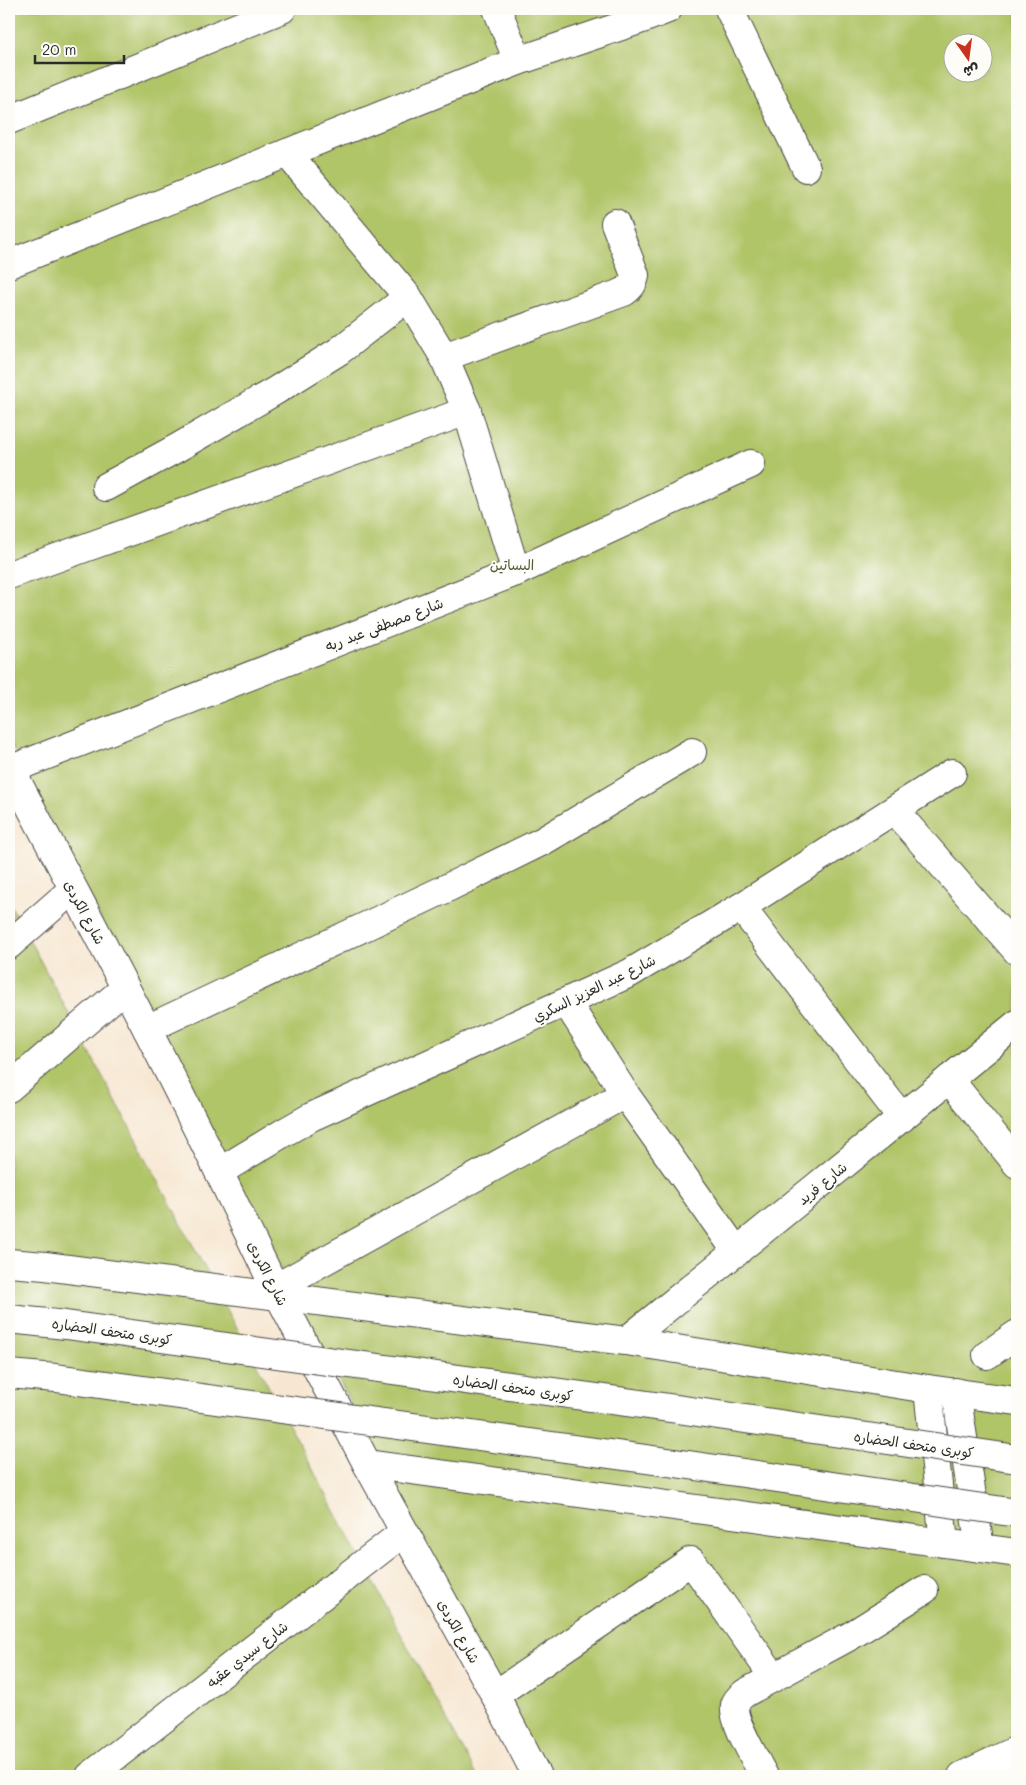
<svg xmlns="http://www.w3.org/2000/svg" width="1026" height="1785" font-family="Mali,'Playpen Sans Arabic',sans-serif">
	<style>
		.green { fill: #b0c468; stroke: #6e784a; fill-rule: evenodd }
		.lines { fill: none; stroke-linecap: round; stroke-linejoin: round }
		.minor-casing { stroke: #4a4744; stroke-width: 30 }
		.minor { stroke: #fff; stroke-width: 28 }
		.highway-bridge-casing { stroke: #4a4744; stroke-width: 30; stroke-linecap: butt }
		.highway-bridge { stroke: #fff; stroke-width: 28 }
		.labels { text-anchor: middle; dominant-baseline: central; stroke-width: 4; stroke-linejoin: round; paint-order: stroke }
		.park-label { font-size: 14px; fill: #53593d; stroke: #fdfcf7 }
		.street-label { font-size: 14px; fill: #2b2b2b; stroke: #fdfcf7 }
	</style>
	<rect width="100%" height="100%" fill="#fdfcf7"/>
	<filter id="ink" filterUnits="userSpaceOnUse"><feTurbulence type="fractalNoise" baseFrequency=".02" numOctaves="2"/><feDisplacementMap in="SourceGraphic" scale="10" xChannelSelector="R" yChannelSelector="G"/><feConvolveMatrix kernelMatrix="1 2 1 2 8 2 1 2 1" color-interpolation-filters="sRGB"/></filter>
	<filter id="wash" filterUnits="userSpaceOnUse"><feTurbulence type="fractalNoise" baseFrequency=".0096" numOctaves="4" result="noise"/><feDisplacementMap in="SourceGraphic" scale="20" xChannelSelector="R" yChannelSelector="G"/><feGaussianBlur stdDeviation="1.12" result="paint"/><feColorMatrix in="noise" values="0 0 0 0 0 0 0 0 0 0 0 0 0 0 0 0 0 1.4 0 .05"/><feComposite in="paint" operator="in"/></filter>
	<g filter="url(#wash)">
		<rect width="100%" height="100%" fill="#f7e7d2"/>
		<g class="green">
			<path d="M9,9H1017V1741L939,1776H543L9,741ZM954,42H984V72H954Z"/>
			<path d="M9,902L477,1776H9Z"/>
		</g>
	</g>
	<g filter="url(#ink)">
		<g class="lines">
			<g class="minor-casing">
				<g id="minor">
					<path d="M497,9L518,61"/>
					<path d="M729,9L806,168"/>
					<path d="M9,120L282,9"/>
					<path d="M287,153L408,297L444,357L467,411L516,572"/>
					<path d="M9,264L518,61L645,18L668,9"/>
					<path d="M444,357L624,292C631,287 634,283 635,275L615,223"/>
					<path d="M106,487L177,448L275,391L339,351L408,297"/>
					<path d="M9,575L467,411"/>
					<path d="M9,766L147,1029L219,1172L275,1288L367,1464L495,1695L537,1776"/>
					<path d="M9,770L516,572L751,464"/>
					<path d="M895,811L1017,951"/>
					<path d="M741,907L902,1118"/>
					<path d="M9,945L73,889"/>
					<path d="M567,1003L625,1094L737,1252"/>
					<path d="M147,1029L443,890L543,841L692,752"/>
					<path d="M949,1079L1017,1164"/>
					<path d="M9,1088L125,988"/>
					<path d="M219,1172L283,1133L311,1117L630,973L741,907L952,773"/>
					<path d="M9,1263L45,1266L626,1341L928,1389L1017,1401"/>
					<path d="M275,1288L625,1094"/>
					<path d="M626,1341L1017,1024"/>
					<path d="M987,1355L1017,1334"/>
					<path d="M928,1389L944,1543"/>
					<path d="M956,1392L980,1548"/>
					<path d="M367,1464L1017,1553"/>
					<path d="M495,1695L691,1561L774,1677"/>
					<path d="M90,1776L404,1532"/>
					<path d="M764,1776C757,1762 731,1718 735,1705C736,1700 741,1696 745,1693L852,1635L924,1590"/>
					<path d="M962,1776L1017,1750"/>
				</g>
			</g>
			<use href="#minor" class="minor"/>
			<g class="highway-bridge-casing">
				<g id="highway-bridge">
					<path d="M9,1319L66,1325L684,1410L1017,1459"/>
					<path d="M9,1374L56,1378L675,1463L1017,1513"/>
				</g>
			</g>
			<use href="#highway-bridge" class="highway-bridge"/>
		</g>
	</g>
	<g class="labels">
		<g class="park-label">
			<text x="512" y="564">البساتين</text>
		</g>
		<g class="street-label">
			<text transform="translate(384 624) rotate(-21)">شارع مصطفى عبد ربه</text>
			<text transform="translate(85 912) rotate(62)">شارع الكردى</text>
			<text transform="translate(594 988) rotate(-26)">شارع عبد العزيز السكري</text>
			<text transform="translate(822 1183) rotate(-39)">شارع فريد</text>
			<text transform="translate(268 1273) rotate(63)">شارع الكردى</text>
			<text transform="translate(112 1331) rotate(8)">كوبرى متحف الحضاره</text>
			<text transform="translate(513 1387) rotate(8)">كوبرى متحف الحضاره</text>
			<text transform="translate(914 1444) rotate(8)">كوبرى متحف الحضاره</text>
			<text transform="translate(459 1631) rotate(61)">شارع الكردى</text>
			<text transform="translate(247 1654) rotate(-38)">شارع سيدي عقبه</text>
		</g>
	</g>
	<rect width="1026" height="1785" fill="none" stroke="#fdfcf7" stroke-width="30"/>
	<g transform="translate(968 58) rotate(166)"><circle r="24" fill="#fdfcf7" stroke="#a9a8a5"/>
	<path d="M0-4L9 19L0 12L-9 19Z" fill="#c8321e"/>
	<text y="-8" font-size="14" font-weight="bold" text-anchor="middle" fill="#2b2b2b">ش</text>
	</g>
	<path d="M35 55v8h89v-8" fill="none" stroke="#2b2b2b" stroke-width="2.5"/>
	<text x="42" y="55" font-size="15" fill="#2b2b2b" stroke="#fdfcf7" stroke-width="4" paint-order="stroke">20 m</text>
</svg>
